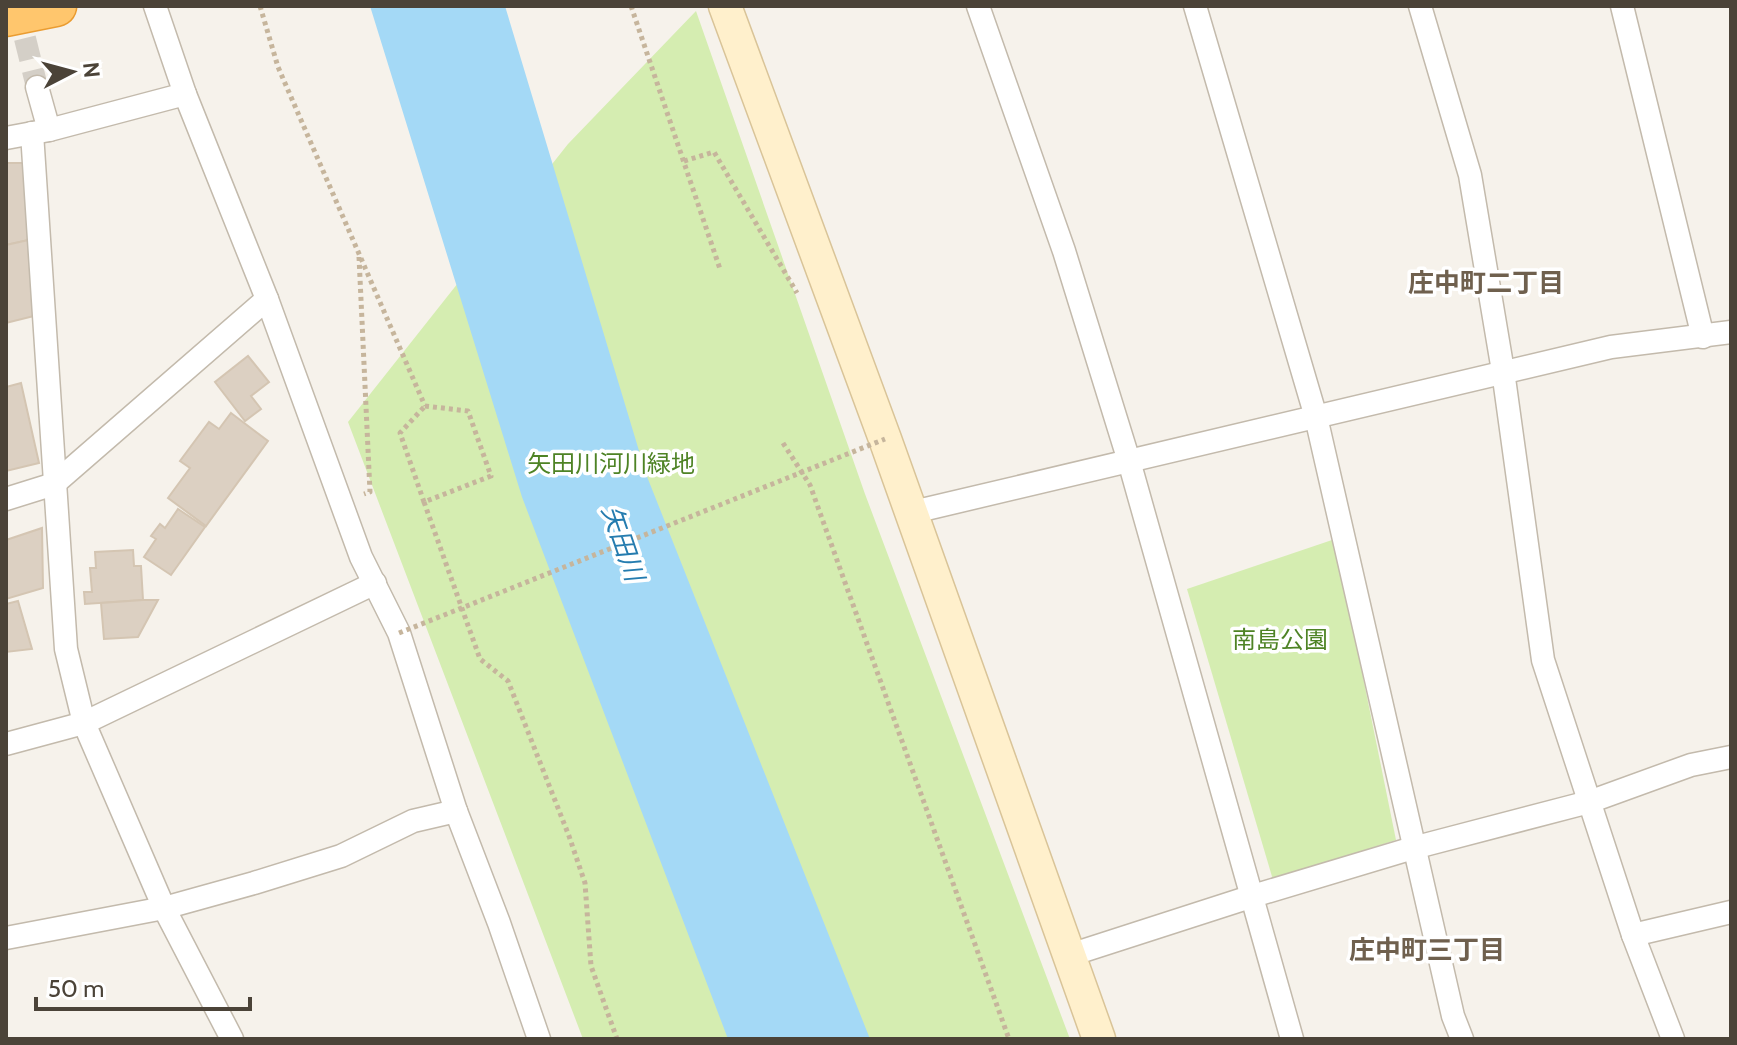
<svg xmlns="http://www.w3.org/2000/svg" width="1737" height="1045" font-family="Cabin,'Noto Sans JP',sans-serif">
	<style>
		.green { fill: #d5edb1 }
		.water { fill: #a4d9f6 }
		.building { fill: #dcd0c2; stroke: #d4c5b2; stroke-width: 2 }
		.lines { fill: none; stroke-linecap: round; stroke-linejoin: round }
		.street-tunnel { stroke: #d4cfc7; stroke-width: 22; stroke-dasharray: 22 11; stroke-linecap: butt }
		.street-casing { stroke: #c3baac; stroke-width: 25 }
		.secondary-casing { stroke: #d9c498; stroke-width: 35 }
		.highway-casing { stroke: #ea9c31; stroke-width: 43 }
		.path { stroke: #c6b59c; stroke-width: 5; stroke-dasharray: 4 4; stroke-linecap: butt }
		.street { stroke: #fff; stroke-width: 22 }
		.secondary { stroke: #fff0cc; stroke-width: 32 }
		.highway { stroke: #ffc66d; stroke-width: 40 }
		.path-bridge { stroke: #c6b59c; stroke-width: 5; stroke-dasharray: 4 4; stroke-linecap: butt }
		.labels { text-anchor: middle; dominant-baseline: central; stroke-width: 7; stroke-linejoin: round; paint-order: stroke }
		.park-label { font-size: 24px; fill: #4e8325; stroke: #fff }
		.neighbourhood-label { font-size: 26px; font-weight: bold; fill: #6f604e; stroke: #fff }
		.water-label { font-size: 26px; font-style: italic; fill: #257caf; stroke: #fff }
	</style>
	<rect width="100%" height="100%" fill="#f6f2eb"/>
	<g class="green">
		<path d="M696,11L865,494L1070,1039H583L348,422L568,144Z"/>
		<path d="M1335,539L1396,840L1273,880L1187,589Z"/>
	</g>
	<path class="water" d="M370,6H505L646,474L870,1039H728L522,497Z"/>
	<g class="building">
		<path d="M6,163H32L33,239L6,245Z"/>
		<path d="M33,239L34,316L6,323V245Z"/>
		<path d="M248,356L269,382L251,396L261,409L245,421L215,382Z"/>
		<path d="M21,383L39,463L6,471V387Z"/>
		<path d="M231,413L268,441L206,526L168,498L190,468L180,461L209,422L219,429Z"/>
		<path d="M178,509L205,527L171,575L144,557L156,539L151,536L160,524L165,528Z"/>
		<path d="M42,528L43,588L6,599V540Z"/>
		<path d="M133,550L134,566H141L143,600L85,604L84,592H92L90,568H96L95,552Z"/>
		<path d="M143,600H158L138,637L104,639L101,603Z"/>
		<path d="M18,601L32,649L6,652V604Z"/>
	</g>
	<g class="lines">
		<path class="street-tunnel" d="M17,6L37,87"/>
		<g class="street-casing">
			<g id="street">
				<path d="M155,6L185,94L267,299L361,557L399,633L456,811L499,923L539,1039"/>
				<path d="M978,6L1064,251L1129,461L1292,1039"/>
				<path d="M1195,6L1316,417L1453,1016L1462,1039"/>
				<path d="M1420,6L1470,175L1503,371L1543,660L1633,935L1673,1039"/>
				<path d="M1622,6L1703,337"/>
				<path d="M37,87L49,130"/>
				<path d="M32,133L66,649L84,723L164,908L232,1039"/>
				<path d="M6,138L49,130L185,94"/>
				<path d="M6,499L54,484L267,299"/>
				<path d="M909,513L1611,347L1731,332"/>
				<path d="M6,744L84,723L375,583"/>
				<path d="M1633,935L1731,912"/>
				<path d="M6,938L164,908L254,883L341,856L413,821L456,811"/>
				<path d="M1067,956L1253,896L1413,848L1589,802L1691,765L1731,757"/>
			</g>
		</g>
		<g class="secondary-casing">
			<path id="secondary" d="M725,6L885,439L1099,1039"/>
		</g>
		<g class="highway-casing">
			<path id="highway" d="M6,16L56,6"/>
		</g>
		<g class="path">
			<path d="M260,6L278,67L425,406"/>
			<path d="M631,6L720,269"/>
			<path d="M684,161L714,152L797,293"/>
			<path d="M359,257L370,492L364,494"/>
			<path d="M425,406L468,411L491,476L424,502L400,433Z"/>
			<path d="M783,443L810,485L1009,1039"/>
			<path d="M424,502L480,659L508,681L569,836L585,883L591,966L617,1039"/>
		</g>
		<use href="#street" class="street"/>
		<use href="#secondary" class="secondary"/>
		<use href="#highway" class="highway"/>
		<path class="path-bridge" d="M399,633L885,439"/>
	</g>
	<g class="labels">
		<g class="park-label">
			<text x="611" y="463">矢田川河川緑地</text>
			<text x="1280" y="639">南島公園</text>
		</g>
		<g class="neighbourhood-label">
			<text x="1486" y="283">庄中町二丁目</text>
			<text x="1427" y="950">庄中町三丁目</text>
		</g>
		<g class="water-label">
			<text transform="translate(623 543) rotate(71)">矢田川</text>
		</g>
	</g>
	<rect width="1737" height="1045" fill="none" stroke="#4b4338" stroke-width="16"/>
	<g transform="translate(72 72) rotate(84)" stroke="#ffffff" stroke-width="6" paint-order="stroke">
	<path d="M0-6L14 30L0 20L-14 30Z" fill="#4b4338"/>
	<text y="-12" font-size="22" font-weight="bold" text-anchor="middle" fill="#4b4338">N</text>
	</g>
	<path d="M36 997v12h214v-12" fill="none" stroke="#4b4338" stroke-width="4"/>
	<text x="48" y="997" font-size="24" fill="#4b4338" stroke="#ffffff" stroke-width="6" paint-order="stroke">50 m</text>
</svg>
